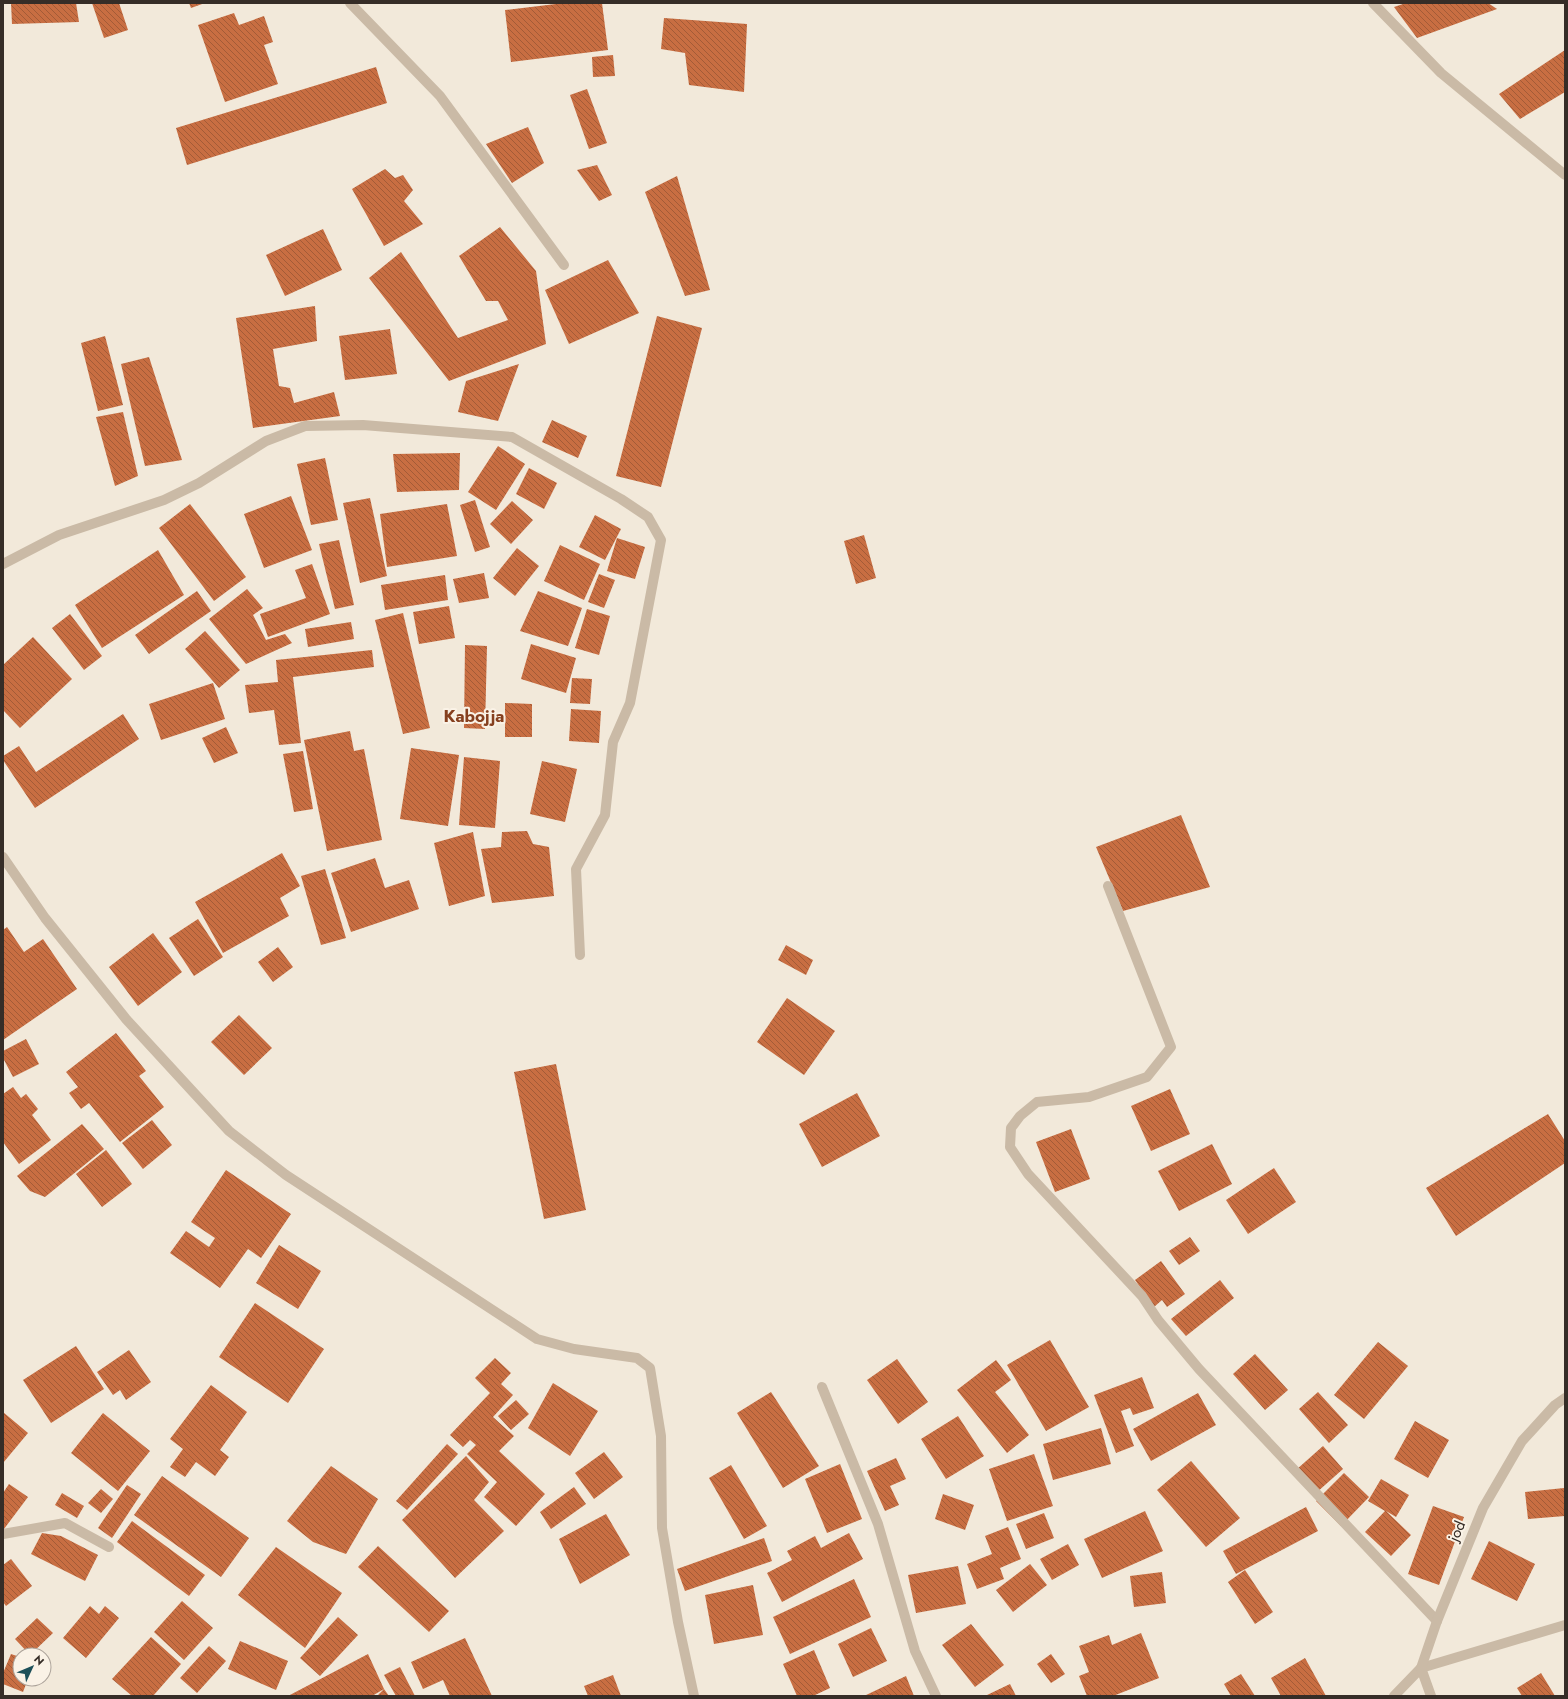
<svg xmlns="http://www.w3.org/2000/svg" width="1568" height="1699" font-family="Jost,sans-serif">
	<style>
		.building { fill: url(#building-back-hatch) }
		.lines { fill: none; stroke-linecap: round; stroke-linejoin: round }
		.minor { stroke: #cabaa6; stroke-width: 10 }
		.labels { text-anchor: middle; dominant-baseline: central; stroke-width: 4; stroke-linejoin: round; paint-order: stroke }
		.street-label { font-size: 15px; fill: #362d27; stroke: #faf2e6 }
		.quarter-label { font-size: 17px; font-weight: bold; fill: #86401f; stroke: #faf2e6 }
	</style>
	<defs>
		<pattern id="building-back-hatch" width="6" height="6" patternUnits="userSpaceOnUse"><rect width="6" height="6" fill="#c86e42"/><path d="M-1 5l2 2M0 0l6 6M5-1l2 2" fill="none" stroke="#a35b37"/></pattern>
	</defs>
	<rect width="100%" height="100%" fill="#f2e9da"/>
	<g class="building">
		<path d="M11,3H76L79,22L12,24Z"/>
		<path d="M92,3H119L128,30L104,38Z"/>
		<path d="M189,3H205L191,8Z"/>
		<path d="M564,3H602L608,50L511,62L505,10Z"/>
		<path d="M1406,3H1488L1497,9L1417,38L1394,7Z"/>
		<path d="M234,13L239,25L264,16L273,42L264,45L278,84L225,102L198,25Z"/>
		<path d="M664,18L747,24L744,92L689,85L685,53L661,49Z"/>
		<path d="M1565,50V92L1520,119L1499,94Z"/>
		<path d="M613,55L615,76L593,77L592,57Z"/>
		<path d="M376,67L387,103L187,165L176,128Z"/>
		<path d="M587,89L607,143L589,149L570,95Z"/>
		<path d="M528,127L544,163L512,183L486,144Z"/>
		<path d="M597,165L612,195L599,201L577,170Z"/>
		<path d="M385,169L395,178L403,175L413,190L404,201L423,224L384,246L352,189Z"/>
		<path d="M677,176L710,290L685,296L645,192Z"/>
		<path d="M500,227L536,271L546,344L449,381L369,278L401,252L458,338L508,320L498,301H486L459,256Z"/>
		<path d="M323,229L342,270L285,296L266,255Z"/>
		<path d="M608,260L639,313L569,344L545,290Z"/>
		<path d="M315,306L317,341L273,349L279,386L290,388L294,403L334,392L340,416L253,428L236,318Z"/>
		<path d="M657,316L702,328L661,487L616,476Z"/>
		<path d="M390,329L397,374L345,380L339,336Z"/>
		<path d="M105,336L123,405L98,411L81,343Z"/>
		<path d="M149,357L182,460L145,466L121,364Z"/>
		<path d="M519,364L498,421L458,412L466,381Z"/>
		<path d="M123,412L138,476L115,486L96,417Z"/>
		<path d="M552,420L587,436L578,458L542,442Z"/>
		<path d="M498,446L525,464L496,510L468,492Z"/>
		<path d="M460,453L459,490L397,492L393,454Z"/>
		<path d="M325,458L338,520L311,525L297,464Z"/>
		<path d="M529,468L557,483L544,509L516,494Z"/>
		<path d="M291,496L312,550L264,568L244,514Z"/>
		<path d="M370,498L387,576L360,583L343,503Z"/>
		<path d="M475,500L490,547L475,552L460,505Z"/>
		<path d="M512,501L533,520L511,544L490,524Z"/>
		<path d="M190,504L246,577L214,601L159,528Z"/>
		<path d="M447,504L457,556L387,567L380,514Z"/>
		<path d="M595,515L621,529L605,560L579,547Z"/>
		<path d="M864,535L876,578L856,584L844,541Z"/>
		<path d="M617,538L645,547L635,579L607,571Z"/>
		<path d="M339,540L354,605L335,609L319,544Z"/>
		<path d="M560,545L600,564L584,600L544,581Z"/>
		<path d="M517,548L539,566L515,596L493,578Z"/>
		<path d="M158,550L184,595L102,648L75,605Z"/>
		<path d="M312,564L330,614L268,637L260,614L306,598L295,570Z"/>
		<path d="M484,573L489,598L459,603L453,579Z"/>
		<path d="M599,574L615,580L604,608L588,602Z"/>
		<path d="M445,575L448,600L385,610L381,585Z"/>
		<path d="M247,589L263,608L253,615L266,640L285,634L292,643L246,664L209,619Z"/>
		<path d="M197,591L211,611L149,654L135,635Z"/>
		<path d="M538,591L582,608L568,646L520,631Z"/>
		<path d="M449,606L455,638L419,644L413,612Z"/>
		<path d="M587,609L610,616L599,655L575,648Z"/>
		<path d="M403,613L430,728L403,734L375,620Z"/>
		<path d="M70,614L102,656L84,670L52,628Z"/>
		<path d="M351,622L354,639L308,647L305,629Z"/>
		<path d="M205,631L240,670L219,688L185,649Z"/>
		<path d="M33,637L72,679L20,728L3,710V665Z"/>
		<path d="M531,644L576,658L566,693L521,679Z"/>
		<path d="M465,645L487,646L485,729L464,728Z"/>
		<path d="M372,650L374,667L293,677L301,743L279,745L274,710L249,713L245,685L278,682L276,660Z"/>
		<path d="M572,678L592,679L590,704L570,703Z"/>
		<path d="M213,683L225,719L161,740L149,704Z"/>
		<path d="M505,703L532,704V737H505Z"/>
		<path d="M571,709L601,711L599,743L569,741Z"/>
		<path d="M123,714L139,739L35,808L3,760V756L19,746L36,772Z"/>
		<path d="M226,727L238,753L214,763L202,738Z"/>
		<path d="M350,731L354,751L364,749L382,840L327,851L304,740Z"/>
		<path d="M411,748L459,755L448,826L400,819Z"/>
		<path d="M303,751L313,809L294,812L283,754Z"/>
		<path d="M464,757L500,761L495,828L459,825Z"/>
		<path d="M542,761L577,769L565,822L530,814Z"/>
		<path d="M1181,815L1210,887L1123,911L1096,847Z"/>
		<path d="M527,831L533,844L549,847L554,896L492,903L481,849L501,847L502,832Z"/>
		<path d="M473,832L485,896L449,906L434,843Z"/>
		<path d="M282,853L300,886L280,898L289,916L223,953L195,902Z"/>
		<path d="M375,858L385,888L409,880L419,909L351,932L331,873Z"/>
		<path d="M325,869L346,938L321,945L301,876Z"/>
		<path d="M198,919L223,957L194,976L169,938Z"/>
		<path d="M7,927L24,952L43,939L77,989L3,1040V930Z"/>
		<path d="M153,933L182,972L138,1006L109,967Z"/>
		<path d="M786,945L813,960L806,975L778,960Z"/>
		<path d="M278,947L293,967L273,982L258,962Z"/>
		<path d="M787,998L835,1031L804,1075L757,1042Z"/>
		<path d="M239,1015L272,1048L244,1075L211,1042Z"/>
		<path d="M116,1033L146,1071L139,1076L164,1107L120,1142L89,1103L81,1109L69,1093L78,1087L66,1072Z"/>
		<path d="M26,1039L39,1064L13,1077L3,1058V1051Z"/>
		<path d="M556,1064L586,1210L544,1219L514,1072Z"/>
		<path d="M13,1087L21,1098L26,1094L38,1109L32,1115L51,1140L19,1164L3,1142V1094Z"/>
		<path d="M1170,1089L1190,1134L1151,1151L1131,1106Z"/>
		<path d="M857,1093L880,1136L822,1167L799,1124Z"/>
		<path d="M1548,1114L1565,1141V1163L1456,1236L1426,1188Z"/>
		<path d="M152,1120L172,1145L143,1169L122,1143Z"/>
		<path d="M82,1124L104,1149L45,1197L30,1191L17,1176Z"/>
		<path d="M1071,1129L1090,1179L1055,1192L1036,1142Z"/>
		<path d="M1212,1144L1232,1184L1179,1211L1158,1171Z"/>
		<path d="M106,1150L132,1184L102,1207L76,1174Z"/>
		<path d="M1274,1168L1296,1202L1248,1234L1226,1200Z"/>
		<path d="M226,1170L291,1214L261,1258L248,1249L220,1288L170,1253L186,1231L209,1247L215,1238L191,1222Z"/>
		<path d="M1190,1237L1200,1251L1179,1265L1169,1251Z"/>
		<path d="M279,1245L321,1271L298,1309L256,1283Z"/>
		<path d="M1161,1261L1185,1294L1167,1307L1162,1300L1154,1307L1135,1280Z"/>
		<path d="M1220,1280L1234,1298L1186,1336L1171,1319Z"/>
		<path d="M255,1303L324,1349L288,1403L219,1357Z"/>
		<path d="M1050,1340L1089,1407L1046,1431L1007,1365Z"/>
		<path d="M1378,1342L1408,1366L1364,1419L1334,1395Z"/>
		<path d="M76,1346L104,1389L51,1423L23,1380Z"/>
		<path d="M129,1350L151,1382L126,1400L120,1390L113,1395L97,1372Z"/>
		<path d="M1255,1354L1288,1390L1265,1410L1233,1374Z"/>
		<path d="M495,1358L511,1373L501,1384L513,1395L493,1417L514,1436L499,1451L545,1494L516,1526L484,1497L497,1482L467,1454L476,1445L470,1440L463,1447L450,1435L490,1393L475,1378Z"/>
		<path d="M897,1359L928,1402L898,1424L867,1380Z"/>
		<path d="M996,1360L1011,1380L995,1392L1029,1435L1007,1453L957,1390Z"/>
		<path d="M1142,1377L1154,1408L1133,1415L1130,1408L1121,1411L1134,1446L1116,1453L1094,1395Z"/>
		<path d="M553,1383L598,1411L570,1456L528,1428Z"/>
		<path d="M211,1385L247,1412L220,1450L229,1457L215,1476L196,1462L185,1477L170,1467L183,1449L170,1439Z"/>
		<path d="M771,1392L819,1466L783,1488L737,1413Z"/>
		<path d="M1318,1392L1348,1425L1329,1443L1299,1409Z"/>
		<path d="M1198,1393L1216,1425L1151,1461L1133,1429Z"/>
		<path d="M516,1400L529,1414L511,1430L498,1416Z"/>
		<path d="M3,1412L28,1433L3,1463Z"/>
		<path d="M103,1413L150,1451L118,1491L71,1453Z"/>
		<path d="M958,1416L984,1456L946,1479L921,1439Z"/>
		<path d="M1415,1421L1449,1440L1428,1478L1394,1459Z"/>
		<path d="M1101,1428L1111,1464L1053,1480L1043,1444Z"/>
		<path d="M447,1444L458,1454L407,1510L396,1501Z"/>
		<path d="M1323,1446L1343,1469L1316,1493L1296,1470Z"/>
		<path d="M604,1452L623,1477L594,1499L575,1473Z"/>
		<path d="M1034,1454L1053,1506L1007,1521L989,1469Z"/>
		<path d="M466,1456L489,1482L474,1500L504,1531L455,1578L402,1520Z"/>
		<path d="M896,1458L906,1479L890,1486L899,1505L885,1511L867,1471Z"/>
		<path d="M1191,1461L1240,1518L1206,1547L1157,1490Z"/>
		<path d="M840,1464L862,1519L827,1533L805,1479Z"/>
		<path d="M731,1465L767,1526L744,1539L709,1478Z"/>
		<path d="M331,1466L378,1499L346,1554L313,1542L287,1521Z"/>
		<path d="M1344,1473L1369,1497L1341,1526L1316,1501Z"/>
		<path d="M162,1476L249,1538L221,1577L134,1515Z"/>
		<path d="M1381,1479L1409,1495L1396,1517L1386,1511L1411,1535L1391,1556L1365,1532L1385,1511L1368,1501Z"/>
		<path d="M9,1484L28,1497L4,1529L3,1493Z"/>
		<path d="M127,1485L141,1494L112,1538L98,1528Z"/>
		<path d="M574,1487L586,1504L551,1529L540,1512Z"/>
		<path d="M1564,1488L1565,1516L1528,1519L1525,1492Z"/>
		<path d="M101,1489L113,1499L101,1513L88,1503Z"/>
		<path d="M62,1493L84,1506L77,1518L55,1505Z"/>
		<path d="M943,1494L974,1505L965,1530L935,1519Z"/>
		<path d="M1433,1506L1464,1517L1439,1585L1408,1574Z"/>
		<path d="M1306,1507L1318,1531L1236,1574L1223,1551Z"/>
		<path d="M1145,1511L1163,1551L1102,1578L1084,1539Z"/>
		<path d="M1044,1513L1054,1538L1026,1549L1016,1524Z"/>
		<path d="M606,1514L630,1555L580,1584L559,1539Z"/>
		<path d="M132,1521L205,1575L189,1596L117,1542Z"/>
		<path d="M1008,1527L1021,1559L1000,1568L1004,1579L977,1589L967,1564L992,1554L985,1536Z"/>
		<path d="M42,1533L61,1536L98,1555L85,1581L31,1554Z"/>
		<path d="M849,1533L863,1559L782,1602L767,1573L792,1560L787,1551L815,1536L821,1548Z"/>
		<path d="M764,1538L772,1561L685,1591L677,1569Z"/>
		<path d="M1489,1541L1535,1564L1517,1601L1471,1579Z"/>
		<path d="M1068,1544L1079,1565L1052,1580L1040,1559Z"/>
		<path d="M378,1546L449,1611L429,1632L358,1567Z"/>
		<path d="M276,1547L342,1593L305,1648L238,1595Z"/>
		<path d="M11,1559L32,1586L6,1606L3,1602V1565Z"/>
		<path d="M1030,1564L1047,1585L1013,1612L996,1590Z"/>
		<path d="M958,1566L966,1604L916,1613L908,1575Z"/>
		<path d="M1245,1570L1273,1612L1255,1624L1228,1582Z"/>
		<path d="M1162,1572L1166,1603L1134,1607L1130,1576Z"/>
		<path d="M854,1579L871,1617L790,1654L773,1617Z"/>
		<path d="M753,1585L763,1635L714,1644L705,1595Z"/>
		<path d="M182,1601L213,1628L184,1660L154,1632Z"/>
		<path d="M90,1606L99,1614L105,1606L119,1618L86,1658L63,1638Z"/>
		<path d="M338,1617L358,1635L320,1676L300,1658Z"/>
		<path d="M37,1618L53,1633L30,1655L15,1639Z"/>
		<path d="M971,1624L1004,1665L975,1687L942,1645Z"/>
		<path d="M871,1628L887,1661L853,1677L838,1644Z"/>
		<path d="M1141,1633L1159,1678L1113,1696H1087L1079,1676L1089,1672L1079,1646L1109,1635L1112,1645Z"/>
		<path d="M151,1637L181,1664L153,1696H132L112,1679Z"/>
		<path d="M465,1638L492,1696H450L443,1680L423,1689L411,1662Z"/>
		<path d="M240,1641L288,1661L276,1690L228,1669Z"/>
		<path d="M209,1646L226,1661L197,1693L180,1678Z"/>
		<path d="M814,1650L830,1688L813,1696H797L783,1664Z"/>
		<path d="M11,1654L20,1657V1679H28L23,1692L3,1684V1673Z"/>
		<path d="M368,1654L384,1689L389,1696H377L384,1689L372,1696H288Z"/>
		<path d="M1051,1654L1065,1674L1051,1683L1037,1664Z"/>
		<path d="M1305,1658L1326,1696H1281L1271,1678Z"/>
		<path d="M400,1667L415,1696H396L384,1675Z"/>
		<path d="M1541,1673L1555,1696H1522L1517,1688Z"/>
		<path d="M1241,1674L1255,1696H1231L1224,1684Z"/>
		<path d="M613,1675L621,1696H588L584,1686Z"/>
		<path d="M906,1676L914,1696H864Z"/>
		<path d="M1010,1684L1016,1696H985Z"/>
	</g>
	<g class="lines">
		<g class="minor">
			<path d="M350,3L440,96L564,265"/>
			<path d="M1373,3L1441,73L1565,175"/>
			<path d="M3,564L59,535L164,500L199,483L266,441L305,426L363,425L512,437L621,499L648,517L661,540L630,703L613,742L605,815L576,869L580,955"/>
			<path d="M3,857L45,918L126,1019L229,1131L286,1175L537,1339L574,1349L637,1358L650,1368L661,1436L662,1528L678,1622L694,1696"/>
			<path d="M1108,886L1171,1047L1147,1077L1089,1097L1037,1102L1020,1116L1011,1128L1010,1147L1028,1174L1142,1296L1158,1320L1199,1369L1437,1621"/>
			<path d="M822,1387L878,1524L915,1651L936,1696"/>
			<path d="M3,1534L65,1523L109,1547"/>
			<path d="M1394,1696L1421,1668L1565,1625"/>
			<path d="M1431,1696L1421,1668L1437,1621L1483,1508L1522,1441L1555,1405L1565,1398"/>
		</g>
	</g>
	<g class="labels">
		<g class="street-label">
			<text transform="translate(1457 1531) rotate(-67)">jod</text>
		</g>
		<g class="quarter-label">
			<text x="474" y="716">Kabojja</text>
		</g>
	</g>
	<rect width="1568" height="1699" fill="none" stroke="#362d27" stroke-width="8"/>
	<g transform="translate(32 1667) rotate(46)"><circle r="19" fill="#faf2e6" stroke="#aca39a"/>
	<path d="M0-3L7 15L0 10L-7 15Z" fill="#1c4f58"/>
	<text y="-6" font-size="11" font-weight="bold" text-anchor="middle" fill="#362d27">N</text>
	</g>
</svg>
